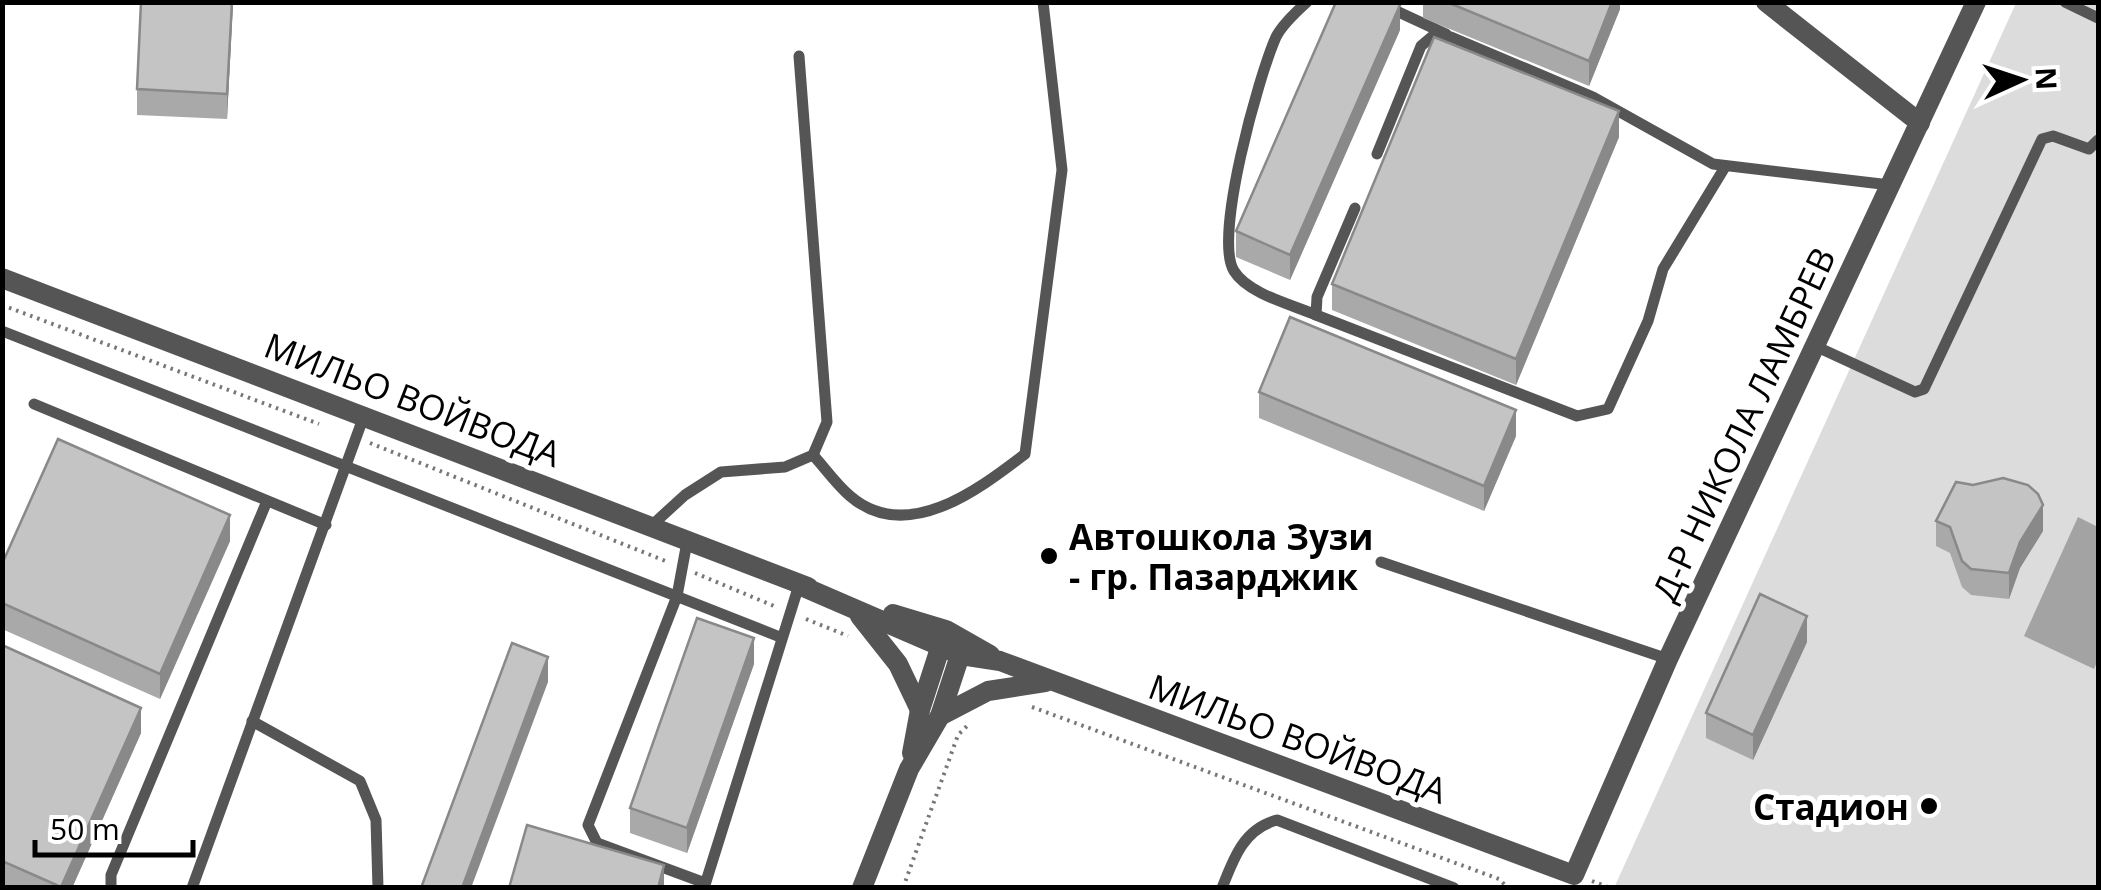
<svg xmlns="http://www.w3.org/2000/svg" width="2101" height="890" font-family="'Open Sans',sans-serif">
	<style>
		.green { fill: #dcdcdc }
		.water { fill: #a3a3a3 }
		.lines { fill: none; stroke-linecap: round; stroke-linejoin: round }
		.path { stroke: #777; stroke-width: 4; stroke-dasharray: 2.5 5; stroke-linecap: butt }
		.service { stroke: #555; stroke-width: 11 }
		.minor { stroke: #555; stroke-width: 20 }
		.tertiary { stroke: #555; stroke-width: 20 }
		.wall { fill: #a9a9a9 }
		.shaded-wall { fill: #898989 }
		.building { fill: #c4c4c4; stroke: #898989; stroke-width: 2.5 }
		.poi-dot { fill: #000; stroke: #fff; stroke-width: 4 }
		.labels { text-anchor: middle; dominant-baseline: central; stroke-width: 10; stroke-linejoin: round; paint-order: stroke }
		.street-label { font-size: 35px; fill: #000; stroke: #fff }
		.poi-label { font-size: 35px; font-weight: bold; fill: #000; stroke: #fff; text-anchor: start }
	</style>
	<rect width="100%" height="100%" fill="#fff"/>
	<path class="green" d="M2016,3H2098V887L1614,888Z"/>
	<path class="water" d="M2078,517L2098,527V660L2094,669L2024,636Z"/>
	<g class="lines">
		<g class="path">
			<path d="M2,305L319,424"/>
			<path d="M370,443L668,562"/>
			<path d="M695,573L774,606"/>
			<path d="M806,619L848,636"/>
			<path d="M1032,707L1499,879L1508,888"/>
			<path d="M1592,881L1610,888"/>
			<path d="M903,888L958,735L967,726"/>
		</g>
		<g class="service">
			<path d="M1307,2C1297,11 1282,25 1276,37C1259,75 1213,238 1234,271C1248,294 1293,305 1316,315"/>
			<path d="M1377,2L1446,34"/>
			<path d="M2065,2L2098,18"/>
			<path d="M1377,154L1421,46L1434,35L1451,37L1593,97L1713,164L1890,185"/>
			<path d="M1355,208L1317,297L1316,315L1577,416L1608,409L1648,321L1663,269L1725,167"/>
			<path d="M2,331L780,637"/>
			<path d="M1815,346L1915,392L1924,389L2042,139L2053,136L2089,149L2098,140"/>
			<path d="M34,404L326,525"/>
			<path d="M813,455C825,468 836,484 850,496C907,545 979,489 1025,454L1062,170L1043,2"/>
			<path d="M650,527L685,495L721,472L785,467L813,455L827,422L799,56"/>
			<path d="M687,542L677,596L588,825L597,843L705,883"/>
			<path d="M1381,562L1668,659"/>
			<path d="M252,721L360,781L376,820L378,888"/>
			<path d="M111,888V875L267,501"/>
			<path d="M192,888L365,413"/>
			<path d="M704,888L799,585"/>
			<path d="M1222,888C1234,857 1244,829 1277,820L1454,888"/>
		</g>
		<path class="minor" d="M1766,2L1920,123"/>
		<g class="tertiary">
			<path d="M2,278L808,587"/>
			<path d="M799,585L961,655L1000,661L1574,875L1668,659L1976,2"/>
			<path d="M893,614L946,630L990,655"/>
			<path d="M860,616L898,664L920,710"/>
			<path d="M940,716L988,691L1045,682"/>
			<path d="M912,753L920,710L944,636"/>
			<path d="M862,888L909,769L940,716L963,646"/>
		</g>
	</g>
	<g class="wall">
		<path d="M233,2L227,119L137,115V89Z"/>
		<path d="M1423,2H1620V9L1589,86L1423,18Z"/>
		<path d="M1400,30L1290,280L1236,257V231Z"/>
		<path d="M1619,137L1516,385L1332,310V284Z"/>
		<path d="M1259,392L1516,436L1484,511L1259,418Z"/>
		<path d="M1936,521L2043,531L2020,568L2009,599L1971,595L1962,587L1950,553L1936,546Z"/>
		<path d="M230,541L160,699L2,629V564Z"/>
		<path d="M1807,642L1753,760L1706,738V713Z"/>
		<path d="M2,645L141,733L72,888L2,886Z"/>
		<path d="M754,664L687,853L630,833V808Z"/>
	</g>
	<g class="shaded-wall">
		<path d="M232,2H233L227,119V94Z"/>
		<path d="M1612,2H1620V9L1589,86V61Z"/>
		<path d="M1400,5V30L1290,280V255Z"/>
		<path d="M1619,111V137L1516,385V359Z"/>
		<path d="M1516,410V436L1484,511V486Z"/>
		<path d="M2043,505V531L2020,568L2009,599V573L2020,542Z"/>
		<path d="M230,515V541L160,699V674Z"/>
		<path d="M1807,616V642L1753,760V735Z"/>
		<path d="M754,638V664L687,853V828Z"/>
		<path d="M548,657V682L471,888H462Z"/>
		<path d="M141,708V733L72,888L61,887Z"/>
		<path d="M664,865V888H658Z"/>
	</g>
	<g class="building">
		<path d="M141,2H232L227,94L137,89Z"/>
		<path d="M1336,2H1394L1400,5L1290,255L1236,231Z"/>
		<path d="M1447,2H1612L1589,61Z"/>
		<path d="M1434,37L1619,111L1516,359L1332,284Z"/>
		<path d="M1290,317L1516,410L1484,486L1259,392Z"/>
		<path d="M58,439L230,515L160,674L2,603V564Z"/>
		<path d="M2003,478L2028,485L2038,494L2043,505L2020,542L2009,573L1971,569L1962,561L1950,527L1936,521L1956,482L1973,485Z"/>
		<path d="M1760,594L1807,616L1753,735L1706,713Z"/>
		<path d="M697,618L754,638L687,828L630,808Z"/>
		<path d="M512,643L548,657L462,888H421Z"/>
		<path d="M2,645L141,708L61,887L2,861Z"/>
		<path d="M527,825L664,865L658,888H509Z"/>
	</g>
	<g class="poi-dot">
		<circle cx="1049" cy="556" r="10"/>
		<circle cx="1929" cy="806" r="10"/>
	</g>
	<g class="labels">
		<g class="street-label">
			<text transform="translate(413 399) rotate(21)">МИЛЬО ВОЙВОДА</text>
			<text transform="translate(1743 424) rotate(-65)">Д-Р НИКОЛА ЛАМБРЕВ</text>
			<text transform="translate(1298 738) rotate(20)">МИЛЬО ВОЙВОДА</text>
		</g>
		<g class="poi-label">
			<text x="1069" y="536">Автошкола Зузи<tspan x="1069" dy="40">- гр. Пазарджик</tspan></text>
			<text x="1909" y="806" text-anchor="end">Стадион</text>
		</g>
	</g>
	<rect width="2101" height="890" fill="none" stroke="#000000" stroke-width="10"/>
	<g transform="translate(2021 80) rotate(87)" stroke="#ffffff" stroke-width="8" paint-order="stroke">
	<path d="M0-8L18 38L0 25L-18 38Z" fill="#000000"/>
	<text y="-15" font-size="28" font-weight="bold" text-anchor="middle" fill="#000000">N</text>
	</g>
	<path d="M35 840v15h158v-15" fill="none" stroke="#000000" stroke-width="5"/>
	<text x="50" y="840" font-size="30" fill="#000000" stroke="#ffffff" stroke-width="8" paint-order="stroke">50 m</text>
</svg>
